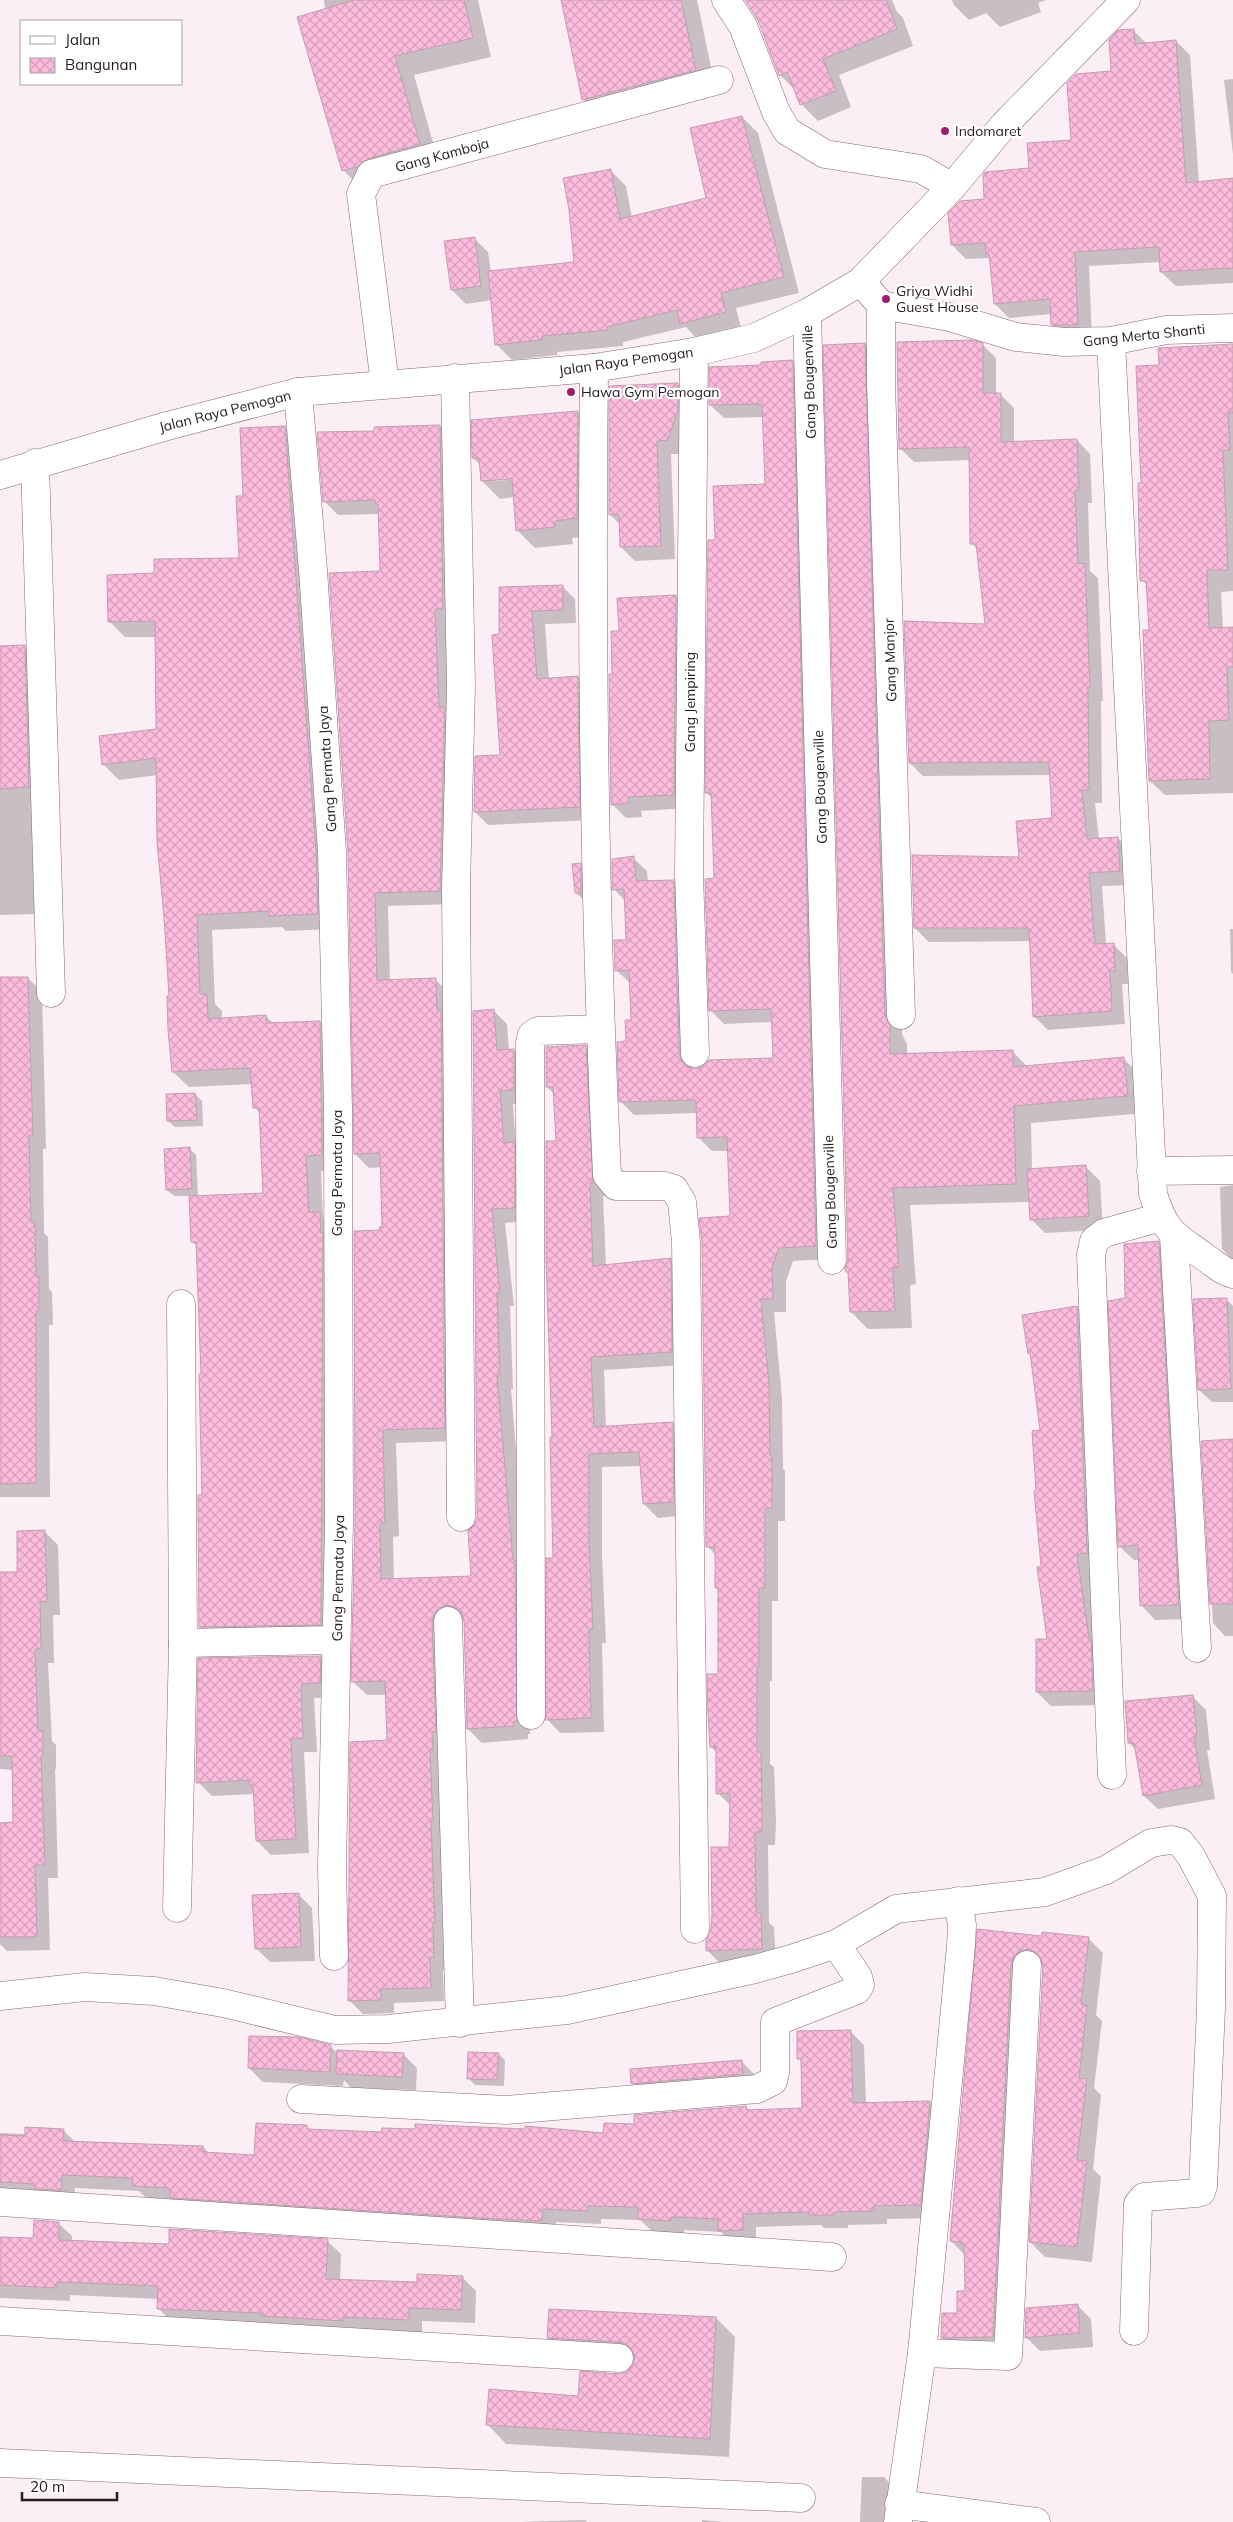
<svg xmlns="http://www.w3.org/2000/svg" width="1233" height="2522" font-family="Mulish,sans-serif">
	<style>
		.shadow { fill: #0003; fill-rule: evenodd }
		.building { fill: url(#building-cross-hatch); stroke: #c0a0af }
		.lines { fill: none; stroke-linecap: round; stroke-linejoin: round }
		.street-casing { stroke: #856776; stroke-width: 29 }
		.secondary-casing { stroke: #856776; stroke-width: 29 }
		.street { stroke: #fff; stroke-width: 28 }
		.secondary { stroke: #fff; stroke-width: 28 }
		.poi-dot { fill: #9e1d70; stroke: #fff; stroke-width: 2 }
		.labels { text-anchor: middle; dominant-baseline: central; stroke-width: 4.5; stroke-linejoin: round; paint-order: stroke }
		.poi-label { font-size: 14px; fill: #261a20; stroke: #fff; text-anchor: start }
		.street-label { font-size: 14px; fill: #261a20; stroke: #fff }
	</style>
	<defs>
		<pattern id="building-cross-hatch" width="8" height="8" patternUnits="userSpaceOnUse" patternTransform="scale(1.25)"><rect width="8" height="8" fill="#fcbadc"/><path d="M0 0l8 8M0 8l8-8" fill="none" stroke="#d89fbc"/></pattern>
	</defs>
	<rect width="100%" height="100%" fill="#fceef5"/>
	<g class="shadow">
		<path d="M324,0H478L491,57L414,75L439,164L363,190L343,170Z"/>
		<path d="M562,0H697L716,91L604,120L583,99Z"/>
		<path d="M746,0H892L897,12L903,18L913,46L839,75L851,107L818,121L801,104L796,91L780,75L759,20Z"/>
		<path d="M952,0H1046L1038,3L1041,12L1000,27L986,13L969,20L954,5Z"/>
		<path d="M1133,30L1147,44L1176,41L1190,55L1199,183L1233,179V283L1176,286L1161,272V262L1089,266L1092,339H1067L1052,324V314L1009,318L995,304L991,258L966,259L952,245L986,200L1072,141L1113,73Z"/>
		<path d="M1233,79V154L1224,80Z"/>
		<path d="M742,117L758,133L799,293L736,308L741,328L697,339L686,327L623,342V346L557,352V355L512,360L496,344L492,300L466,304L452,290L474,238L488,252L491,272L575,263L610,170L626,186L632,218L708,199Z"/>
		<path d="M865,344L882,361L902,1034L907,1044V1054L1012,1051L1028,1067L1124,1059L1141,1076L1145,1113L1031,1123L1032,1170L1086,1167L1100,1181L1103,1230L1045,1233L1031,1219L1030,1202L910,1205L916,1284L910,1285L912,1328L868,1329L851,1312L849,1274L847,1272Z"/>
		<path d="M982,344L996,358V394H1000L1014,408V443L1077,440L1090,454L1092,503H1088L1090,571L1098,578L1103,701H1101L1102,803H1095L1099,839L1118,838L1132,852L1133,885L1102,886L1106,944H1113L1127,958L1128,984H1122L1125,1024L1048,1030L1034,1016L1031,941L929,942L915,928L1021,859L1053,819L1051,775L923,776L910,763L986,625L978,550L971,543L970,460L914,462L900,448Z"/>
		<path d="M1233,345V591L1221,592L1223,629L1233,628V793L1165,795L1150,781V631L1148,586L1142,580V484L1160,366Z"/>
		<path d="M792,361L806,375L829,1259L793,1261L786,1281V1312H774L782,1398L783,1469L785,1471V1521H778V1601H772V1681H770V1764L774,1767L776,1821L775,1845H768L769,1923L774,1927L776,1962L721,1964L708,1951L730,1848L731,1806L718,1793L717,1753L711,1747L719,1675V1590L716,1587V1555L707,1546L731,1218L729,1151H712L699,1138L698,1113L634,1115L621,1102L627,1042L632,1021L631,984L616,970L627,941L625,901L614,889L633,858L647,871L648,882L673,881L687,894L693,1069L774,1059L773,1022L724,1024L710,1010L715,879L712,798L707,793L716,541L766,485L764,417L724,418L710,405L762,366Z"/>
		<path d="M678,385L691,398L682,454H671L675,559L635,561L621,547L620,525L610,514Z"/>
		<path d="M578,413L595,430V536L572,538L573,544L535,548L517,530L514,497L500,499L482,481L481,465L473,458ZM518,477V479L497,481V479Z"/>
		<path d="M440,426L454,440V904L388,906L390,981L435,979L449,993L458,1441L396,1443L399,1536L393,1537L394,1580L472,1578L478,1517L493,1010L507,1024L509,1051L514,1050L528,1064V1103L513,1104L516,1146L528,1157V1221L505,1223L514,1306H510L513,1389H511L526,1573L529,1575L530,1734H528V1739L482,1743L468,1729L465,1620L453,1622L447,1970H443L444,2001L394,2003V2013L363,2014L349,2000L388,1742L387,1695H367L353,1682L381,1231L384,1229L382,1167L369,1168L355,1154L381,573L379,514L338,515L324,501L375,432Z"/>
		<path d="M285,427L300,443L333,929L286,931L282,927L212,930L215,1004L222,1011V1019L266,1016L274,1024L320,1022L336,1038L338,1171H321L323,1217L335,1229L336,1640L216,1642L200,1627L204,1496L203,1375L198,1247L192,1242L190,1196H174L167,1190L190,1149L196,1155L198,1197L265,1194L261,1114L254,1107L252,1084L189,1087L173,1072L158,775L119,780L103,764L157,730L156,637H125L110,622L155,575L241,560L244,497Z"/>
		<path d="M562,586L575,599L576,623L545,624L549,679L577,677L591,691L592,820L488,825L475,812L501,756L500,635Z"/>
		<path d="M676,596L689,610L688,808L641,811L642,817L626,818L612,804L613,675L620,632Z"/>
		<path d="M24,646L41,663L37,914L0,915V647Z"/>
		<path d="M580,864L587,871V899H583L576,893Z"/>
		<path d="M1230,929H1233V974L1231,972Z"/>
		<path d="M28,978L42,992L46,1149H43L44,1233L48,1237L49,1289L52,1292L53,1325H49L50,1497H0V979Z"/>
		<path d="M585,1046L599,1060L606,1196H603L606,1266L670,1260L684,1273L685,1365L604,1370L606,1428L672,1423L686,1437L687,1515L658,1518L644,1504L641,1466L602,1467V1555L606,1643H602L604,1732L560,1733L547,1719L554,1559L557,1142L555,1095L547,1087Z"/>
		<path d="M195,1094L202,1101L203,1126L175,1127L168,1121Z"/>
		<path d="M1233,1185V1260L1222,1249L1220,1187Z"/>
		<path d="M1158,1243L1172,1256L1192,1619L1155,1620L1142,1606L1139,1560H1134L1120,1547L1127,1299Z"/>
		<path d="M1226,1299L1233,1306V1402H1212L1199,1390Z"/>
		<path d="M1077,1307L1091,1321L1106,1705L1051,1706L1037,1692L1049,1640L1038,1492L1041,1431L1032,1356L1029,1353Z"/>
		<path d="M1233,1440V1636H1225L1213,1623L1202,1442Z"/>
		<path d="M44,1531L58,1545L60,1615H53L54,1663H48L52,1741L56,1745V1769H55L58,1878H48L50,1950L7,1951L0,1944V1824H14L13,1770L0,1769V1573H19Z"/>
		<path d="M320,1657L334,1671V1697L314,1698L317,1752H304L309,1853L271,1855L257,1841L254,1794L212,1796L198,1782Z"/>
		<path d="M1192,1696L1206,1710L1210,1750H1207L1215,1799L1158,1809L1144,1796L1136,1750L1129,1743Z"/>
		<path d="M298,1894L312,1908L315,1961L270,1962L256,1948Z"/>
		<path d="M979,1930L1042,1937L1088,1938L1103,1953L1096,2015L1102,2021L1094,2088L1101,2095L1093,2169L1101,2177L1092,2262L1045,2257L1030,2242L1044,1964L1035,1966L1008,2351L957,2352L942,2337L958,2314L967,2293L965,2255L951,2241Z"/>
		<path d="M850,2031L864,2045L866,2104L930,2102L944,2116L934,2218L887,2219V2224L848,2225V2228H824L821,2225L756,2227V2243L733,2244L721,2232L684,2230V2234L653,2232L640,2220L601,2219V2224L556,2222L555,2234L147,2199L139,2191L75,2188L74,2203L0,2195V2133L26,2134L63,2130L75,2142L203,2147L210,2154L255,2156L307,2127L311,2131L383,2134H605L635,2126L746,2107L750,2111L803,2110L802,2062L798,2058Z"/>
		<path d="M330,2046L338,2054H403L417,2068L416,2090L351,2088L344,2080L343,2086L263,2082L249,2068Z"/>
		<path d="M498,2054L505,2060L504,2086L475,2085L469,2079Z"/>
		<path d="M741,2061L755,2075L646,2097L633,2083Z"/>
		<path d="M58,2223L72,2236V2242L170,2245L327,2241L341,2254L340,2281L418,2284L463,2278L476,2291L475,2323L422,2321V2333L172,2322L158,2308L159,2299L70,2295V2301L0,2298V2238L34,2240Z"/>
		<path d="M1077,2305L1091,2319L1093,2347L1040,2351L1026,2337Z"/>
		<path d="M716,2318L735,2337L729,2457L506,2444L488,2425L579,2397L619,2375L627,2373L633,2367L635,2361L567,2356L548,2338Z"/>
		<path d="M862,2477H884L895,2489L894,2522H860Z"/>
		<path d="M585,2520L587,2522H517Z"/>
		<path d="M702,2520L725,2522H702Z"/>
	</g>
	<g class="building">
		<path d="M354,0H464L473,38L395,56L420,144L367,159L357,167L342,171L297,17Z"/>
		<path d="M561,0H681L696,70L582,100Z"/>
		<path d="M745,0H886L897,29L823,59L836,91L800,105L787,72L779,76L758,20Z"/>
		<path d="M1134,29L1135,44L1176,40L1186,183L1233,178V268L1160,272L1159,247L1075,252L1078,325H1051L1050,299L994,304L989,254H986L985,243L951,245L948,213L960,201L984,199L983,175L985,172L1029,168L1027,143L1071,140L1067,83L1076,74L1111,71L1109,40L1118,30Z"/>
		<path d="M742,116L784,277L721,293L726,312L680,324L677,310L607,327L608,330L542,336V340L495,345L488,271L574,262L569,210L563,178L611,169L620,219L706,198L690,128Z"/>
		<path d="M475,237L481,286L451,290L444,241Z"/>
		<path d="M972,340L983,343V393H1001V442L1077,439L1079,490H1075L1078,564L1085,563L1090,688H1088L1089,790H1082L1087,839L1118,837L1120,871L1089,873L1095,944L1114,943L1115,971H1110L1112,1011L1033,1017L1029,928H914L912,855L1019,857L1016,821L1052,818L1049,762L909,763L904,621L985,624L976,544H970L969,447L899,449L897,342Z"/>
		<path d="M865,343L885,1016L890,1025V1054L1013,1050V1067L1124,1057L1128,1096L1014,1106L1016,1184L893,1188L899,1267L893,1268L895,1311L850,1312L848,1272H846L845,1268L848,1260L823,345Z"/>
		<path d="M1233,344V413H1228L1230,450H1223L1228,570H1207L1209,628L1233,627V667H1227L1229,720L1209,721L1210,779L1149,781L1143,630H1149L1146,581H1140L1138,483H1141L1136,366L1159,365L1158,348Z"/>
		<path d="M793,360L816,1246L779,1248L772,1267L773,1299H761L769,1383L770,1456H772V1508H765V1588H759V1668H757V1752H761L762,1807V1832H755L756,1913H761L762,1949L706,1951V1939L711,1929L712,1915L711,1847H729L730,1793L716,1794V1747H710L708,1712L707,1674H718V1588H715V1547H706L702,1242L699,1218L730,1216L727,1137L697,1138L696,1100L619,1102L617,1042L626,1041L625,1020H631L629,970L615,971L614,940H626L624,889L612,890V859L634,856L636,881L674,880L679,1054L682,1062L688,1067L696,1069L704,1066L709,1060L773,1058L771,1009L709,1011L705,879L714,878L711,793H705L708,540H715L713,486L765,484L762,404L709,405V367L761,365V362Z"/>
		<path d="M678,383V409L668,440L657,441L661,546L620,547L619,514L609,515V386Z"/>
		<path d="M578,411L577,518L555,521V527L516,531L512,479L481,481L479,458H472L471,420Z"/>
		<path d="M440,425L443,609H435L439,707H445L440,891L375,893L377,980L436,978L437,1010H441L445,1428L383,1430L385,1523H380L381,1579L471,1576L468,1531L474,1525L477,1517L473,1011L494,1009L497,1050L514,1049V1090L500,1091L504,1143L515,1142V1208L492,1209L500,1293H497L500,1375H497L513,1560H515L517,1721H514V1726L467,1729L464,1620L461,1612L455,1607L447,1605L439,1608L434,1614L432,1621L436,1731L432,1732L433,1750H430L433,1822H431L435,1923H433L434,1957H430L431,1988L381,1989V2000L348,2001L350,1742L387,1740L385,1681L351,1682L355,1521L354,1231L380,1230L379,1227H382L380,1153L354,1154L348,852L329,573L380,571L378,504H376L375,500L323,502L317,432L374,431V427Z"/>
		<path d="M285,426L316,853L318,914L269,916V911L197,915L200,994H207L208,1019L266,1015V1023L320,1021L322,1155L306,1156L309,1212H320L321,1233L323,1232L321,1625L199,1627L198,1495H202L199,1374H201L196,1242H191L189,1196L263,1193L259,1108H253L250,1068L172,1072L168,1030L167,996H169L164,917L157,842L156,758L102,765L99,736L156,729L155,621L108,622L107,575L154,573V559L239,558L236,496H243L240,428Z"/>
		<path d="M563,585V610L532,611L537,679L578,676L580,807L474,812L475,756L500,755L492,635L499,634V587Z"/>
		<path d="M676,595L674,795L628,797V803L611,805L609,674H612L611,631H619L617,598Z"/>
		<path d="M25,645L29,787L0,789V646Z"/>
		<path d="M581,863V893H575L572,864Z"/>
		<path d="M0,977H28L33,1135H29L31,1222H35L36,1277H39V1311H36V1483L0,1484Z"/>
		<path d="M586,1045L593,1183H590L593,1266L671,1258L672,1352L591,1357L594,1427L673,1422L674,1502L643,1504L639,1452L589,1454V1540L593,1629L589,1630L591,1718L545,1720L546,1558H553L550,1437H552L546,1259V1141H556L553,1087H546V1047Z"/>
		<path d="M195,1093L197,1120L167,1121L166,1094Z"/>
		<path d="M190,1147L192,1189L166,1190L164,1149Z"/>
		<path d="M1086,1165L1089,1216L1030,1220L1027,1169Z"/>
		<path d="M1159,1241L1179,1605L1140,1606L1138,1545L1118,1547L1108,1301L1125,1298L1124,1244Z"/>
		<path d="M1227,1298L1231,1389L1198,1390L1193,1299Z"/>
		<path d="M1077,1306L1087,1551V1553L1077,1554L1089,1638H1091L1093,1691L1036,1692V1639H1047L1037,1567L1041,1566L1034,1491L1036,1490L1032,1431L1040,1430L1030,1353L1028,1354L1022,1315Z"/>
		<path d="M1233,1439V1604H1210L1201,1441Z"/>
		<path d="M45,1530L47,1601L40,1602L41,1649H35L38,1730H43V1756H41L45,1865H35L37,1937H0V1823L13,1822L12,1756H0V1572H17V1531Z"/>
		<path d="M321,1656L320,1683L301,1684L303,1738L291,1739L296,1839L256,1841L253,1785H250L249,1780L196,1783L198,1658Z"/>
		<path d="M1193,1695L1197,1736L1194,1737L1202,1785L1143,1796L1134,1743H1128L1125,1701Z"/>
		<path d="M299,1893L301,1947L255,1949L252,1895Z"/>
		<path d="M977,1929L1041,1936L1042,1932L1089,1937L1081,2004L1087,2005L1079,2078L1087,2079L1077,2160L1087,2161L1077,2247L1029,2242L1043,1966L1041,1958L1036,1952L1028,1949L1020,1951L1014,1956L1011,1964L993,2337L941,2338L942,2313H957V2291H965L964,2243L950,2241Z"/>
		<path d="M851,2030L853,2103L930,2101L921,2205L873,2206L874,2211L835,2212V2215H809V2212L743,2214V2230L718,2231V2219L671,2217V2221L638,2219V2207L588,2206V2211L543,2209L542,2221L495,2219L171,2198L169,2188L132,2186L133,2178L62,2175L61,2190L35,2189V2184L0,2182V2135L25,2136V2127L64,2129L63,2141L203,2146V2152L254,2155L256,2123L307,2125V2129L381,2132L382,2128L415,2129V2124L525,2129V2126L603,2133L604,2123L634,2124V2115L746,2106L747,2110L802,2108L801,2059H797V2031Z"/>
		<path d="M249,2036L299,2037L331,2045L330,2072L248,2068Z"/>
		<path d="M337,2050L404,2053L402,2077L336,2074Z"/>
		<path d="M468,2052L499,2053L497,2080L467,2079Z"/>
		<path d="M742,2060L743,2074L631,2084L630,2069Z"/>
		<path d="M34,2220L59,2222V2240L169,2244V2229L328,2239L326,2279L417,2282V2274L463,2276L461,2310L409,2308V2320L343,2317V2321L309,2319L262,2316V2313L157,2309L158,2286L57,2282V2288L0,2285V2237L33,2238Z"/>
		<path d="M1078,2304L1080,2333L1025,2338L1026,2308Z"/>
		<path d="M549,2309L716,2317L710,2439L486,2425L489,2389L578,2396L580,2371L619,2374L626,2372L632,2366L635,2358L633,2351L628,2345L620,2342L547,2338Z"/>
	</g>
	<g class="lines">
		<g class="street-casing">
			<g id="street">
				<path d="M726,0L743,26L776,112L787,131L825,154L921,169L952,187"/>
				<path d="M869,291L881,305L950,317L1016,337L1064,342L1111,341L1166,330L1233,328"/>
				<path d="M881,305V383L901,1015"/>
				<path d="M807,313L832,1260"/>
				<path d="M1111,341L1153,1194C1166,1235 1174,1234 1206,1258C1215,1264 1223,1272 1233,1274"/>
				<path d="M694,352L689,874L695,1053"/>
				<path d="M594,368C591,637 594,907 607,1175L616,1186H665L674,1189L682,1202L686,1242L695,1929"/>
				<path d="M455,378L461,685L456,888L461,1517"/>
				<path d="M385,384L361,194L371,174L719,80"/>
				<path d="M298,392L313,570L332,852L338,1108L339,1521L332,1868L334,1956"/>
				<path d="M35,463L51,993"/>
				<path d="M1151,1171L1233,1170"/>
				<path d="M1174,1236L1197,1648"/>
				<path d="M448,1621L460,2023"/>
				<path d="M183,1643L336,1640"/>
				<path d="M531,1715L530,1043L532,1035L538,1031L600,1029"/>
				<path d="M1112,1775L1091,1255L1094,1241L1104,1233L1161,1217"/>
				<path d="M177,1908L183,1643L181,1304"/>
				<path d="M0,1996L85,1987L154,1991L223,2003L335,2030L388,2029L567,2010L755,1969L791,1959L836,1944L896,1909L1045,1892L1106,1870L1151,1843L1171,1840L1180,1842L1191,1856L1212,1896L1211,2008L1203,2186L1201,2192L1197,2193L1144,2197L1138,2204L1134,2331"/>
				<path d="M301,2099L506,2110L757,2089L773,2081L775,2072V2022L857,1990L860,1985L858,1977L836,1944"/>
				<path d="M0,2202L832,2257"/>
				<path d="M0,2321L619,2358"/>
				<path d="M922,2353L1008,2356L1027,1965"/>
				<path d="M0,2463L801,2498"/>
				<path d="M899,2504L1036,2522"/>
				<path d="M898,2522L922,2353L961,1946L962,1925L958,1901"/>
			</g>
		</g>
		<g class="secondary-casing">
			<path id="secondary" d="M0,475L167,426L298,392L594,368L694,352L754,338L807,313L860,282L952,187L1004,125L1126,0"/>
		</g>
		<use href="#street" class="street"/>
		<use href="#secondary" class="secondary"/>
	</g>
	<g class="poi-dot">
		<circle cx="945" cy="131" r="5"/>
		<circle cx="886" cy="299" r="5"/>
		<circle cx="571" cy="392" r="5"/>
	</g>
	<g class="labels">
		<g class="poi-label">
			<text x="955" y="131">Indomaret</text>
			<text x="896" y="291">Griya Widhi<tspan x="896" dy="16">Guest House</tspan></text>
			<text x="581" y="392">Hawa Gym Pemogan</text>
		</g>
		<g class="street-label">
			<text transform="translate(442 155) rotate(-15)">Gang Kamboja</text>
			<text transform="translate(1144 335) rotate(-6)">Gang Merta Shanti</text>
			<text transform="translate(626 361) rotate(-8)">Jalan Raya Pemogan</text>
			<text transform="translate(809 382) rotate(-92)">Gang Bougenville</text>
			<text transform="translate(225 411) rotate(-14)">Jalan Raya Pemogan</text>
			<text transform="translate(890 660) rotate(-92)">Gang Manjor</text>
			<text transform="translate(690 702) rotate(-90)">Gang Jempiring</text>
			<text transform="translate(327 769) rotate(-94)">Gang Permata Jaya</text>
			<text transform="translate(820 787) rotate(-92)">Gang Bougenville</text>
			<text transform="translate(337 1173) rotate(-90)">Gang Permata Jaya</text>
			<text transform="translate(830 1192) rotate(-92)">Gang Bougenville</text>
			<text transform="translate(338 1578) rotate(-89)">Gang Permata Jaya</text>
		</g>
	</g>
	<rect x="20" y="20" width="162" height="65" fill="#ffffff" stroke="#a8a3a6"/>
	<rect x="30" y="36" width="25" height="8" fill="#ffffff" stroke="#a8a3a6"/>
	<text x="65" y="45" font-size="15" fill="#261a20">Jalan</text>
	<rect x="30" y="58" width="25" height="15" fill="url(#building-cross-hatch)" stroke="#a8a3a6"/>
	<text x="65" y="70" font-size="15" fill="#261a20">Bangunan</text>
	<path d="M22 2492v8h95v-8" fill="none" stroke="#261a20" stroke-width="2.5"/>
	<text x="30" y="2492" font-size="15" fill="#261a20" stroke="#ffffff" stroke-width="4" paint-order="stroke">20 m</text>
</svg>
